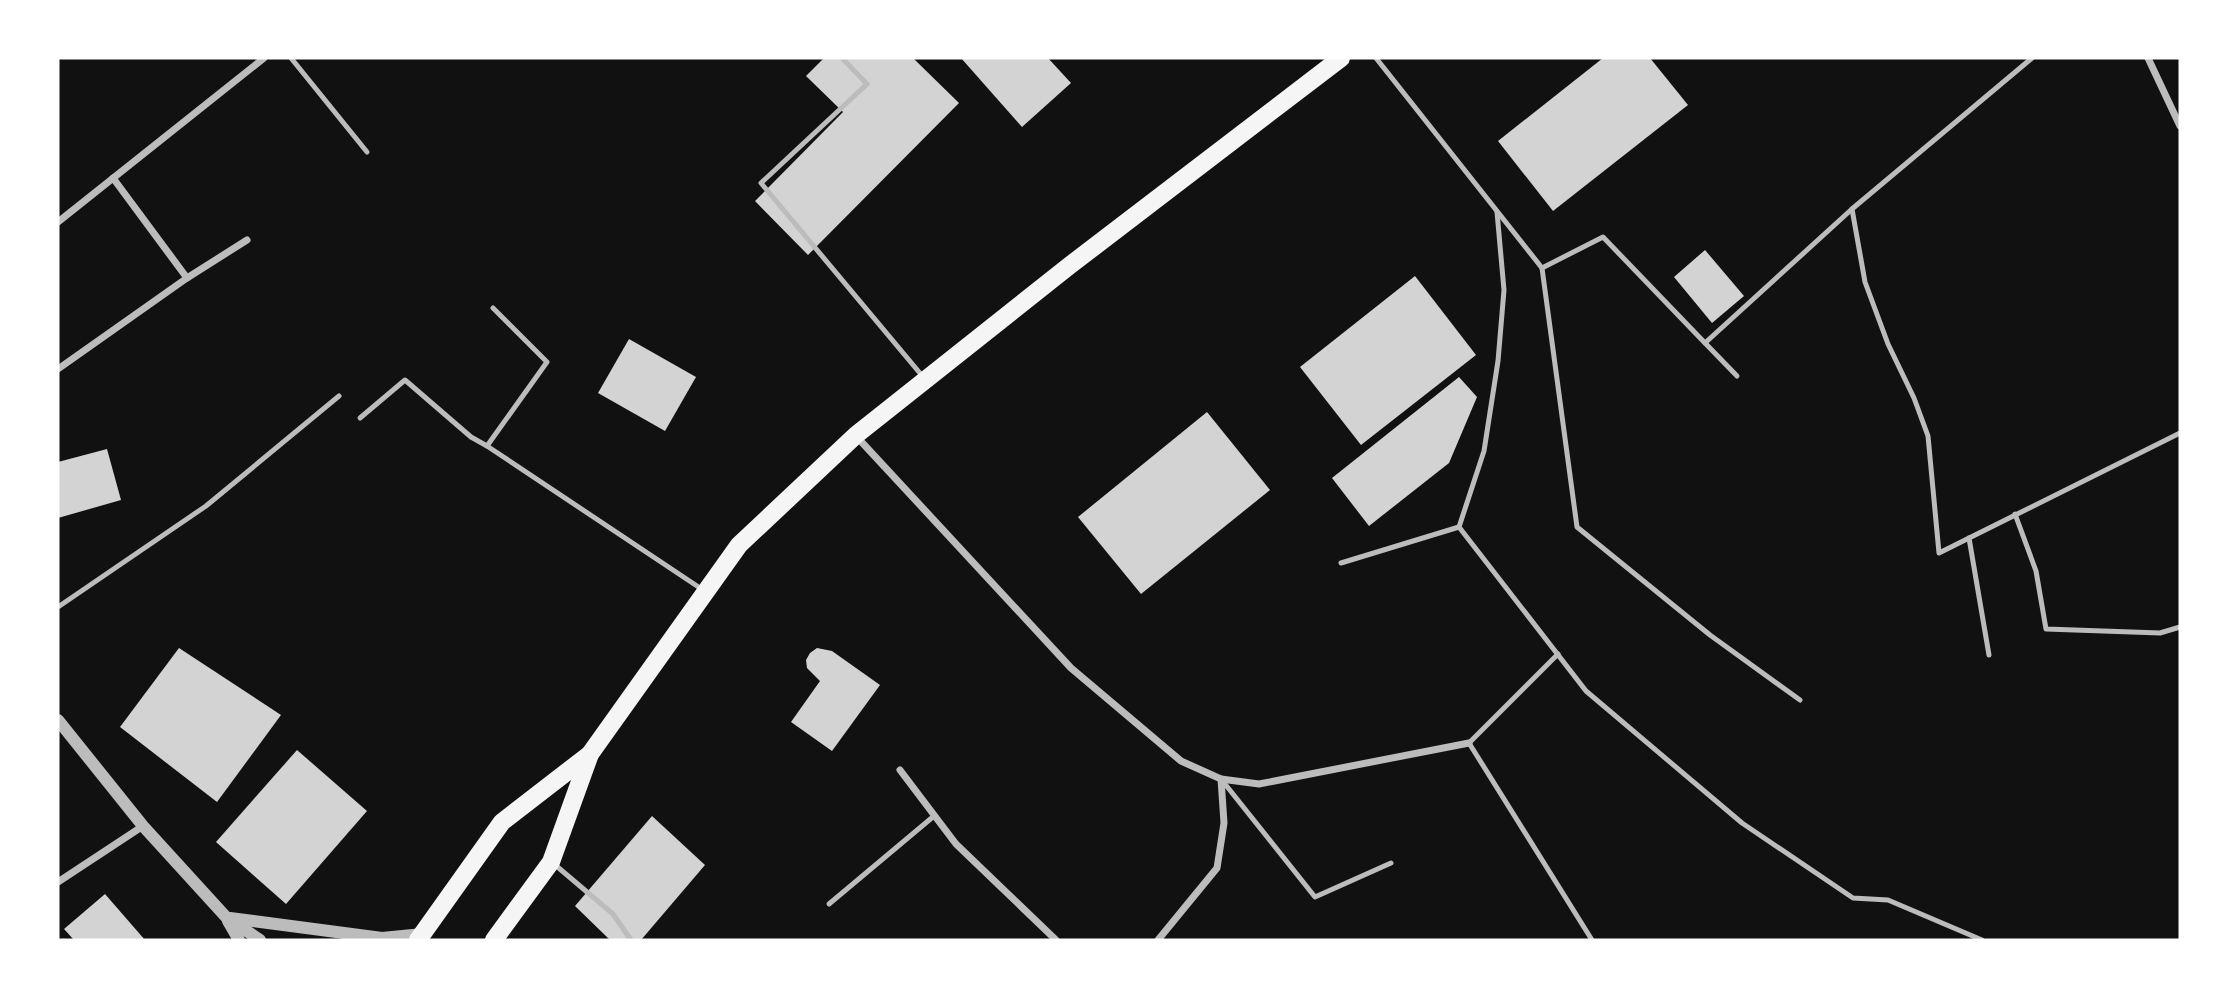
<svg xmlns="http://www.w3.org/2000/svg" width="2238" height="998" font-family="'Exo 2',sans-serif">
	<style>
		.building { fill: #d3d3d3 }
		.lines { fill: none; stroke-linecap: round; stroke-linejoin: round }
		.service { stroke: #bcbcbc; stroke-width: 5 }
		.minor { stroke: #bcbcbc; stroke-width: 7 }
		.tertiary { stroke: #bcbcbc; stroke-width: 12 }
		.primary { stroke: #f5f5f5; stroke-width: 18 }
	</style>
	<rect width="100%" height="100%" fill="#111"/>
	<g class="building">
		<path d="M824,58H913L959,103L808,255L755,201L843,112L806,76Z"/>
		<path d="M961,58H1048L1071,83L1022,127Z"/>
		<path d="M1603,58H1650L1688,105L1553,211L1498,141Z"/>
		<path d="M1705,250L1744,296L1712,323L1674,277Z"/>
		<path d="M1415,276L1476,355L1361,445L1300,367Z"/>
		<path d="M629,339L696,377L665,431L598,393Z"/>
		<path d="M1459,377L1477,397L1449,463L1369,526L1332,478Z"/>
		<path d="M1207,412L1270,490L1141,594L1078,517Z"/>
		<path d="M107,449L121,500L58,518V462Z"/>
		<path d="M179,648L281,715L217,802L120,727Z"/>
		<path d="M817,648L832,651L880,685L832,751L791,722L820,681L807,668L806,660L810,653Z"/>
		<path d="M297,750L367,811L286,904L216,842Z"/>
		<path d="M652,816L705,865L641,940H610L575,906Z"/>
		<path d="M105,894L145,940H74L64,929Z"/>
	</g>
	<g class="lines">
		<g class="service">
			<path d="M291,58L367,152"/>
			<path d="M842,58L867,84L761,183L924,378"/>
			<path d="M1376,58L1542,268L1577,527L1710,635L1800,700"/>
			<path d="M1852,209L1865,282L1888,344L1914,398L1928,436L1939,553L2180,433"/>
			<path d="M1497,212L1504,290L1498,361L1484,451L1459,527L1586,691L1742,823L1853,898L1888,900L1982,940"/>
			<path d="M1542,268L1603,237L1705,343L1852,209L2032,58"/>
			<path d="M493,308L547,362L487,446L703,590"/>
			<path d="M1705,343L1737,376"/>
			<path d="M360,418L405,380L471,437L487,446"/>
			<path d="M2015,514L2036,571L2046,629L2160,633L2180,627"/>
			<path d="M1969,538L1989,655"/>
			<path d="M1341,563L1459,527"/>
			<path d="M58,607L206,506L339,396"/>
			<path d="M1558,654L1469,743L1592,940"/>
			<path d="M1221,779L1315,897L1391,863"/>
			<path d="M554,864L613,914L631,940"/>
			<path d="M829,904L934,816"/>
		</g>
		<g class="minor">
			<path d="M2148,58L2180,126"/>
			<path d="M113,178L187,278"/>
			<path d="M58,222L264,58"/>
			<path d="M58,369L187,278L247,240"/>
			<path d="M856,436L1071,668L1181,761L1221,779L1259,784L1469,743"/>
			<path d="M900,770L956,844L1056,940"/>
			<path d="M58,882L143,826"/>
			<path d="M1158,940L1217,868L1224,823L1221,779"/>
		</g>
		<g class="tertiary">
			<path d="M58,720L143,826L226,917L260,940"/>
			<path d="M230,918L382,938L423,934"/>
			<path d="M228,921L239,940"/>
		</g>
		<g class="primary">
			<path d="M418,940L502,822L590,754"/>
			<path d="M494,940L551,862L590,754L739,545L856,435L1069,266L1341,58"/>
		</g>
	</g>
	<rect width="2238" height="998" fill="none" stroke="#ffffff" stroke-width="119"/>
</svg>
